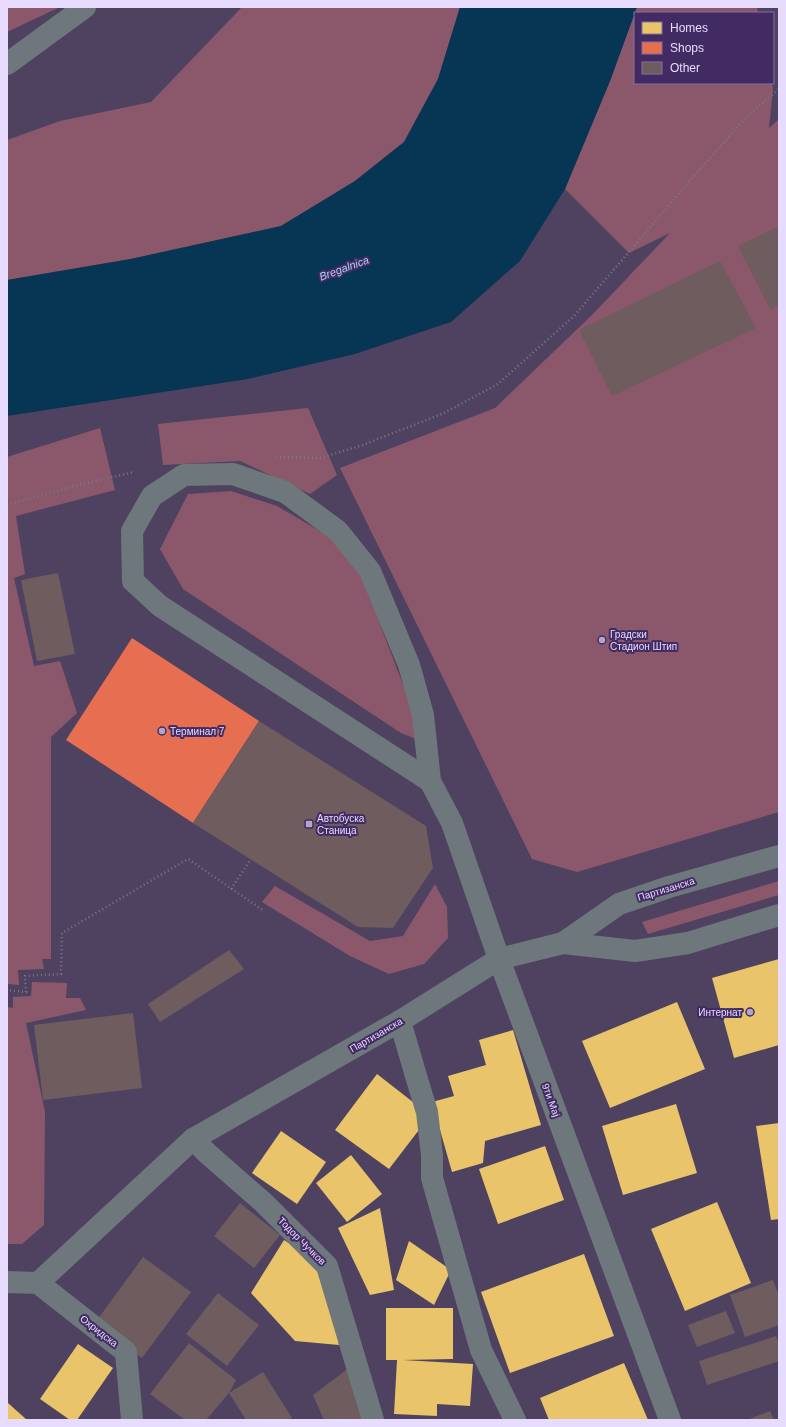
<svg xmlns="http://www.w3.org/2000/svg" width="786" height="1427" font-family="Arial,sans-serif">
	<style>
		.green { fill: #8b586b }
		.water { fill: #073654 }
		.homes { fill: #e9c46a }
		.shops { fill: #e76f51 }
		.building { fill: #6e5c5e }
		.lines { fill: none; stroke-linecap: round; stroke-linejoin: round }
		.path { stroke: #747982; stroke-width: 2.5; stroke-dasharray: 1 3; stroke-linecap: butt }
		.minor { stroke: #6d777c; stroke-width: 22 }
		.poi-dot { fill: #b2a5c7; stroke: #422b62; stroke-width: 1.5 }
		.labels { text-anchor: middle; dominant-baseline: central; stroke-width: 4; stroke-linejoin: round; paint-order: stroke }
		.poi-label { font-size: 10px; fill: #e7dbfe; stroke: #422b62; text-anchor: start }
		.street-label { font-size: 10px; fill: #e7dbfe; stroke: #422b62 }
		.water-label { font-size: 11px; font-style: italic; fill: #a8d0ef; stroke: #422b62 }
	</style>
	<rect width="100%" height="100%" fill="#4f4261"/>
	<g class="green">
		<path d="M7,7H60L7,32Z"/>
		<path d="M242,7H460L438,79L404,142L355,181L281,226L130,259L7,280V140L60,121L151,102Z"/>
		<path d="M637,7H757L758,13H635V83H772L773,89L769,128L779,119V812L577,872L532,859L340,468L495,408L593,314L670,233L629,253L565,189L610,81Z"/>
		<path d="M308,408L337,475L310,494L240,461L163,465L158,424Z"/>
		<path d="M100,428L115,490L16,516L25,574L14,578L34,666L60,661L77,713L51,737V959H42L44,969L18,970L19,985L7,984V457Z"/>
		<path d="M231,491L277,506L330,537L362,577L413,711L416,739L401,733L183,589L160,549L188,494Z"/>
		<path d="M779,881V895L648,934L642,922Z"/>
		<path d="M435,884L447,907L448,938L424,964L389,974L350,956L262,902L275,886L370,941L403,936Z"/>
		<path d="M32,982L67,983L66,998H80L86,1010L26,1023L45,1112L44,1225L22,1244H7V1007L13,1008V997L31,996Z"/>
	</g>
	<path class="water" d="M460,7H637L610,81L565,189L520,261L451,322L355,354L248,379L7,416V280L131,259L281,226L355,181L404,142L438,79Z"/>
	<g class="homes">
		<path d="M779,959V1045L734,1058L712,978Z"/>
		<path d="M677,1002L705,1069L610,1108L582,1041Z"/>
		<path d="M513,1030L541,1125L485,1141L483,1163L452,1172L432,1102L454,1096L448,1076L486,1065L479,1040Z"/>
		<path d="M377,1074L418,1106L422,1126L389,1169L335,1130Z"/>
		<path d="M676,1104L697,1173L623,1195L602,1126Z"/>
		<path d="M779,1123V1219L771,1220L756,1126Z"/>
		<path d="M281,1131L326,1162L297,1204L252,1173Z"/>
		<path d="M545,1146L564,1200L498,1224L479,1169Z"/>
		<path d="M351,1155L382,1194L347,1222L316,1183Z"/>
		<path d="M717,1202L751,1283L685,1311L651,1229Z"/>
		<path d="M380,1208L394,1290L370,1295L338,1228Z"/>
		<path d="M284,1240L328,1269L339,1345L295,1341L251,1293Z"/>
		<path d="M409,1241L451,1270L434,1305L396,1280Z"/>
		<path d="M584,1254L614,1336L510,1373L481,1292Z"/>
		<path d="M386,1308H453V1359L403,1360L473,1364L470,1406L437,1404V1416L394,1414L397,1360H386Z"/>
		<path d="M78,1344L113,1368L77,1420H70L40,1399Z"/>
		<path d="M624,1363L648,1420H549L540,1398Z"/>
		<path d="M8,1403L27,1420H7Z"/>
	</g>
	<path class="shops" d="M132,638L259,721L193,823L66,740Z"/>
	<g class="building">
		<path d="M779,226V305L770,309L738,246Z"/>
		<path d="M720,261L756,328L612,396L579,330Z"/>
		<path d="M58,573L75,654L37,661L21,580Z"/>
		<path d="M259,721L426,826L433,868L393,928L358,927L193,823Z"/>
		<path d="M229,950L244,969L160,1022L148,1004Z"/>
		<path d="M133,1013L142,1088L43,1100L34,1025Z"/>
		<path d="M240,1203L280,1235L254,1268L214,1236Z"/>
		<path d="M143,1257L191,1292L142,1358L95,1323Z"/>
		<path d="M773,1280L779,1296V1325L745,1337L730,1295Z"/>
		<path d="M218,1293L259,1325L227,1366L186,1334Z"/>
		<path d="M726,1311L735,1333L697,1347L688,1325Z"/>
		<path d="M776,1336L779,1344V1361L707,1385L699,1361Z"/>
		<path d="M189,1343L236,1380L229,1393L263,1372L292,1418L288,1420H246L229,1393L206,1420H185L150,1394Z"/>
		<path d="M350,1367L366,1420H324L313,1395Z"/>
		<path d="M770,1411L774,1420H747Z"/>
	</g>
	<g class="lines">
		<g class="path">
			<path d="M276,457L320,458L360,446L442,414L498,384L574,316L689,182L747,116L779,89"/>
			<path d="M7,505L78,485L134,472"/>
			<path d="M231,889L251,859"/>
			<path d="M7,995V990L26,992L25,976L61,974L62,933L188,859L264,911"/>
		</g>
		<g class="minor">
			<path d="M7,64L85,7"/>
			<path d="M430,781L160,606L133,581L132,531L152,496L184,475L233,474L285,492L338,531L370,571L409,665L423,715L430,781L452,823L499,959L670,1420"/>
			<path d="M563,943L619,904L669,887L779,856"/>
			<path d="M400,1021L416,1076L427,1112L432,1155V1178L481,1350L515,1420"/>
			<path d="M193,1139L208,1154L264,1203L327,1266L373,1420"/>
			<path d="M7,1282L38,1283L193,1139L400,1021L499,959L563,943L635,951L688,943L779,915"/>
			<path d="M38,1283L126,1352L132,1420"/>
		</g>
	</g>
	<g class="poi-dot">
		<circle cx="602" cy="640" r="4"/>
		<circle cx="162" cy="731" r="4"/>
		<rect x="305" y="820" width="8" height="8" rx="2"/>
		<circle cx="750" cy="1012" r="4"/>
	</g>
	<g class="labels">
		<g class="poi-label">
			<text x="610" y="634">Градски<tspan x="610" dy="12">Стадион Штип</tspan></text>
			<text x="170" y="731">Терминал 7</text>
			<text x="317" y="818">Автобуска<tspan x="317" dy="12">Станица</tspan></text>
			<text x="742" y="1012" text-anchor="end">Интернат</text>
		</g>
		<g class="street-label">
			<text transform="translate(666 889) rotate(-17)">Партизанска</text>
			<text transform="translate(376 1035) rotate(-30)">Партизанска</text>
			<text transform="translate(551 1100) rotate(70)">9ти Мај</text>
			<text transform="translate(302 1241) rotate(45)">Тодор Чучков</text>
			<text transform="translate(99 1331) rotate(38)">Охридска</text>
		</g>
		<g class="water-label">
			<text transform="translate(344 268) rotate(-20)">Bregalnica</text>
		</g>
	</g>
	<rect width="786" height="1427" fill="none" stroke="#e7dbfe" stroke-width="16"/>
	<rect x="634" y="12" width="140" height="72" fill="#422b62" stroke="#8471a0"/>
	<rect x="642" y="22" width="20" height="12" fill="#e9c46a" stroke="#8471a0"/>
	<text x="670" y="32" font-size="12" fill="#e7dbfe">Homes</text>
	<rect x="642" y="42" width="20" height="12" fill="#e76f51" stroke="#8471a0"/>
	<text x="670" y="52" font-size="12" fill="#e7dbfe">Shops</text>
	<rect x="642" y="62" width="20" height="12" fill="#6e5c5e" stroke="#8471a0"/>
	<text x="670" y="72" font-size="12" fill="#e7dbfe">Other</text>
</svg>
